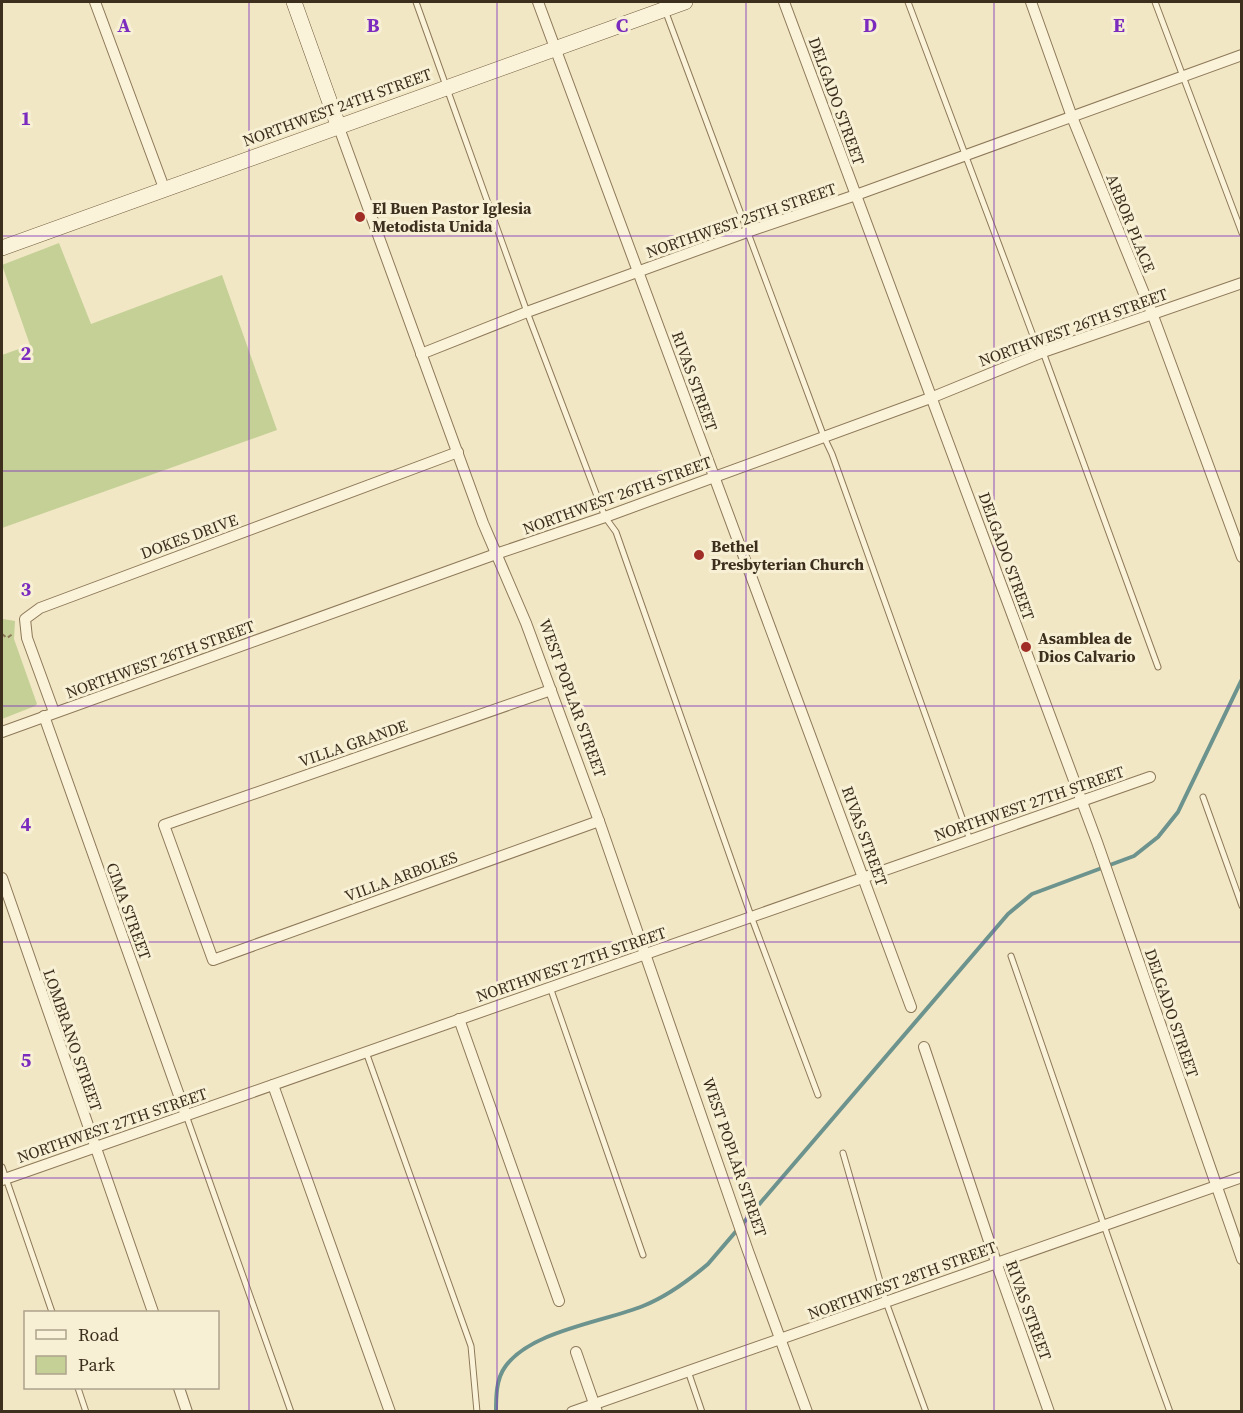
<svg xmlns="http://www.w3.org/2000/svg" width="1243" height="1413" font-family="'Source Serif 4',serif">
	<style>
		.green { fill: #c5d097 }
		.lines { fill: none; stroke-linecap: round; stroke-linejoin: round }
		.stream { stroke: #6c938d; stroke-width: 4 }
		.lane-casing { stroke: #8d7959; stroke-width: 7 }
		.street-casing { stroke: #8d7959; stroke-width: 12 }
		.secondary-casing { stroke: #6f5a3c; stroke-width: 16 }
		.path { stroke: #8d7959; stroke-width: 2; stroke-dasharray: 4.5 3; stroke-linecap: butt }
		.lane { stroke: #fbf3d9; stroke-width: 5 }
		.street { stroke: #fbf3d9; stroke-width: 10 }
		.secondary { stroke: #fbf3d9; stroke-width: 15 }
		.grid { fill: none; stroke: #7b2cbf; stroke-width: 1.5; stroke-opacity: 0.55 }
		.poi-dot { fill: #a02e26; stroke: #f8f0d5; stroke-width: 2 }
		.labels { text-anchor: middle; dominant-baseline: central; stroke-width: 6; stroke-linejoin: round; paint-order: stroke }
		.street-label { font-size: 16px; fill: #3c2f1e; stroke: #f8f0d5 }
		.poi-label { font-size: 16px; font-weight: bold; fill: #3c2f1e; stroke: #f8f0d5; text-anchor: start }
		.grid-label { font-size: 20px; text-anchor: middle; font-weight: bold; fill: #7b2cbf; stroke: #f8f0d5; stroke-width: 6; stroke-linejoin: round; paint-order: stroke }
	</style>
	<rect width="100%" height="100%" fill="#f1e7c4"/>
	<g class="green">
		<path d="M59,243L91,324L222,275L277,430L2,528V355L30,345L2,265Z"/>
		<path d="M2,615L3,619L15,621L14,639L37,704L35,706L2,719Z"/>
	</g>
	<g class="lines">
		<path class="stream" d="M496,1412C496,1398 496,1379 505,1367C530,1331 603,1322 643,1306C668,1296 688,1281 708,1264L1008,914L1032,894L1134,856L1158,837L1178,812L1242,679"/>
		<g class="lane-casing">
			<g id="lane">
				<path d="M416,2L527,312L605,517L616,532L751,916L818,1095"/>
				<path d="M662,2L824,437L832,454L970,840"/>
				<path d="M908,2L1032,333L1043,352L1158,667"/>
				<path d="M1155,2L1242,233"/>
				<path d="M1203,797L1242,906"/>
				<path d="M1011,956C1064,1108 1115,1261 1170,1412"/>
				<path d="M550,987L643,1255"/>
				<path d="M366,1052L471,1346L477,1412"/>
				<path d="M186,1115L291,1412"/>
				<path d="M843,1153L886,1302L926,1412"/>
				<path d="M2,1167L52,1312"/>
				<path d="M688,1371L702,1412"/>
				<path d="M78,1388L86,1412"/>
			</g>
		</g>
		<g class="street-casing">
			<g id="street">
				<path d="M95,2L164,188"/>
				<path d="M538,2L911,1007"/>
				<path d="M784,2L1097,842L1242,1259"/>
				<path d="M1031,2L1072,117L1152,313L1242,557"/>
				<path d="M338,125L483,523L526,623L599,821L748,1251L807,1412"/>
				<path d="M421,354L527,312L747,232L856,195L1242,55"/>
				<path d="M551,690L164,825L213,960L599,821"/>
				<path d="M54,712L27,638L25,619L40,608L458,452"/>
				<path d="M44,716L186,1115"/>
				<path d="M2,732L496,554L605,517L933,397L1043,352L1242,283"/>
				<path d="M2,878L153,1312"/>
				<path d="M459,1019L559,1301"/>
				<path d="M924,1047L996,1262L1049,1412"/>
				<path d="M273,1085L390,1412"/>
				<path d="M2,1180L1150,777"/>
				<path d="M576,1352L597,1412"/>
				<path d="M179,1388L187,1412"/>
				<path d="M572,1412L1242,1177"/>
			</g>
		</g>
		<g class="secondary-casing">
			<g id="secondary">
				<path d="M294,2L338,125"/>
				<path d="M2,248L685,2"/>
			</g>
		</g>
		<path class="path" d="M2,634L7,638L14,633"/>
		<use href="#lane" class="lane"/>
		<use href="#street" class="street"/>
		<use href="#secondary" class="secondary"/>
	</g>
	<path class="grid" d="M249,2V1412M497,2V1412M746,2V1412M994,2V1412M2,236H1242M2,471H1242M2,706H1242M2,942H1242M2,1178H1242"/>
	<g class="poi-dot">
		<circle cx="360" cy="217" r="6"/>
		<circle cx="699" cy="555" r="6"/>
		<circle cx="1026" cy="647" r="6"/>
	</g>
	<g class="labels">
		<g class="street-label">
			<text transform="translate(837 101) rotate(70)">DELGADO STREET</text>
			<text transform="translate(337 107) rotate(-20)">NORTHWEST 24TH STREET</text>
			<text transform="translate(741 220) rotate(-19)">NORTHWEST 25TH STREET</text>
			<text transform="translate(1131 223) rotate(68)">ARBOR PLACE</text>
			<text transform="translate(1073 327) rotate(-20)">NORTHWEST 26TH STREET</text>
			<text transform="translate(695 381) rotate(70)">RIVAS STREET</text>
			<text transform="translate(617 495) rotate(-20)">NORTHWEST 26TH STREET</text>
			<text transform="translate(189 536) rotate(-20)">DOKES DRIVE</text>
			<text transform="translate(1007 556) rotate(70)">DELGADO STREET</text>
			<text transform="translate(160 659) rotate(-20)">NORTHWEST 26TH STREET</text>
			<text transform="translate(573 698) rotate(70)">WEST POPLAR STREET</text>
			<text transform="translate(353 743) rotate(-19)">VILLA GRANDE</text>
			<text transform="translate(1029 803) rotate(-19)">NORTHWEST 27TH STREET</text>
			<text transform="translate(865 836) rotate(70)">RIVAS STREET</text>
			<text transform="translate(401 876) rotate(-20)">VILLA ARBOLES</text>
			<text transform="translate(129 911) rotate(70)">CIMA STREET</text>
			<text transform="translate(571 964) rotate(-19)">NORTHWEST 27TH STREET</text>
			<text transform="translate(1172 1013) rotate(71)">DELGADO STREET</text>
			<text transform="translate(73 1040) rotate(71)">LOMBRANO STREET</text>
			<text transform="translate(112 1125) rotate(-19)">NORTHWEST 27TH STREET</text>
			<text transform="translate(735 1157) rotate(71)">WEST POPLAR STREET</text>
			<text transform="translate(902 1280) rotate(-20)">NORTHWEST 28TH STREET</text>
			<text transform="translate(1029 1310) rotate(70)">RIVAS STREET</text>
		</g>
		<g class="poi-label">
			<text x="372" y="208">El Buen Pastor Iglesia<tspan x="372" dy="18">Metodista Unida</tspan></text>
			<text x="711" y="546">Bethel<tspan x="711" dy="18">Presbyterian Church</tspan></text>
			<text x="1038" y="638">Asamblea de<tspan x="1038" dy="18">Dios Calvario</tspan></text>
		</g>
	</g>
	<g class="grid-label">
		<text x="124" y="32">A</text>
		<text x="373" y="32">B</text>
		<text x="622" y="32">C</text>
		<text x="870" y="32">D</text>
		<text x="1119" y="32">E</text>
		<text x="26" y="125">1</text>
		<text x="26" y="360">2</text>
		<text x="26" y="596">3</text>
		<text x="26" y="831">4</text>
		<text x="26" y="1067">5</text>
	</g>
	<rect width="1243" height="1413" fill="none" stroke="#3c2f1e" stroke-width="6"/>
	<rect x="24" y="1311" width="195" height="78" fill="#f8f0d5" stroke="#ada38c" stroke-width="1.5"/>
	<rect x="36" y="1330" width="30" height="9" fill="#fbf3d9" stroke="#ada38c" stroke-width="1.5"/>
	<text x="78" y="1341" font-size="18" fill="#3c2f1e">Road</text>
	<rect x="36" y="1356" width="30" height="18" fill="#c5d097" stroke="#ada38c" stroke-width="1.5"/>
	<text x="78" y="1371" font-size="18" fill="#3c2f1e">Park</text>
</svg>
